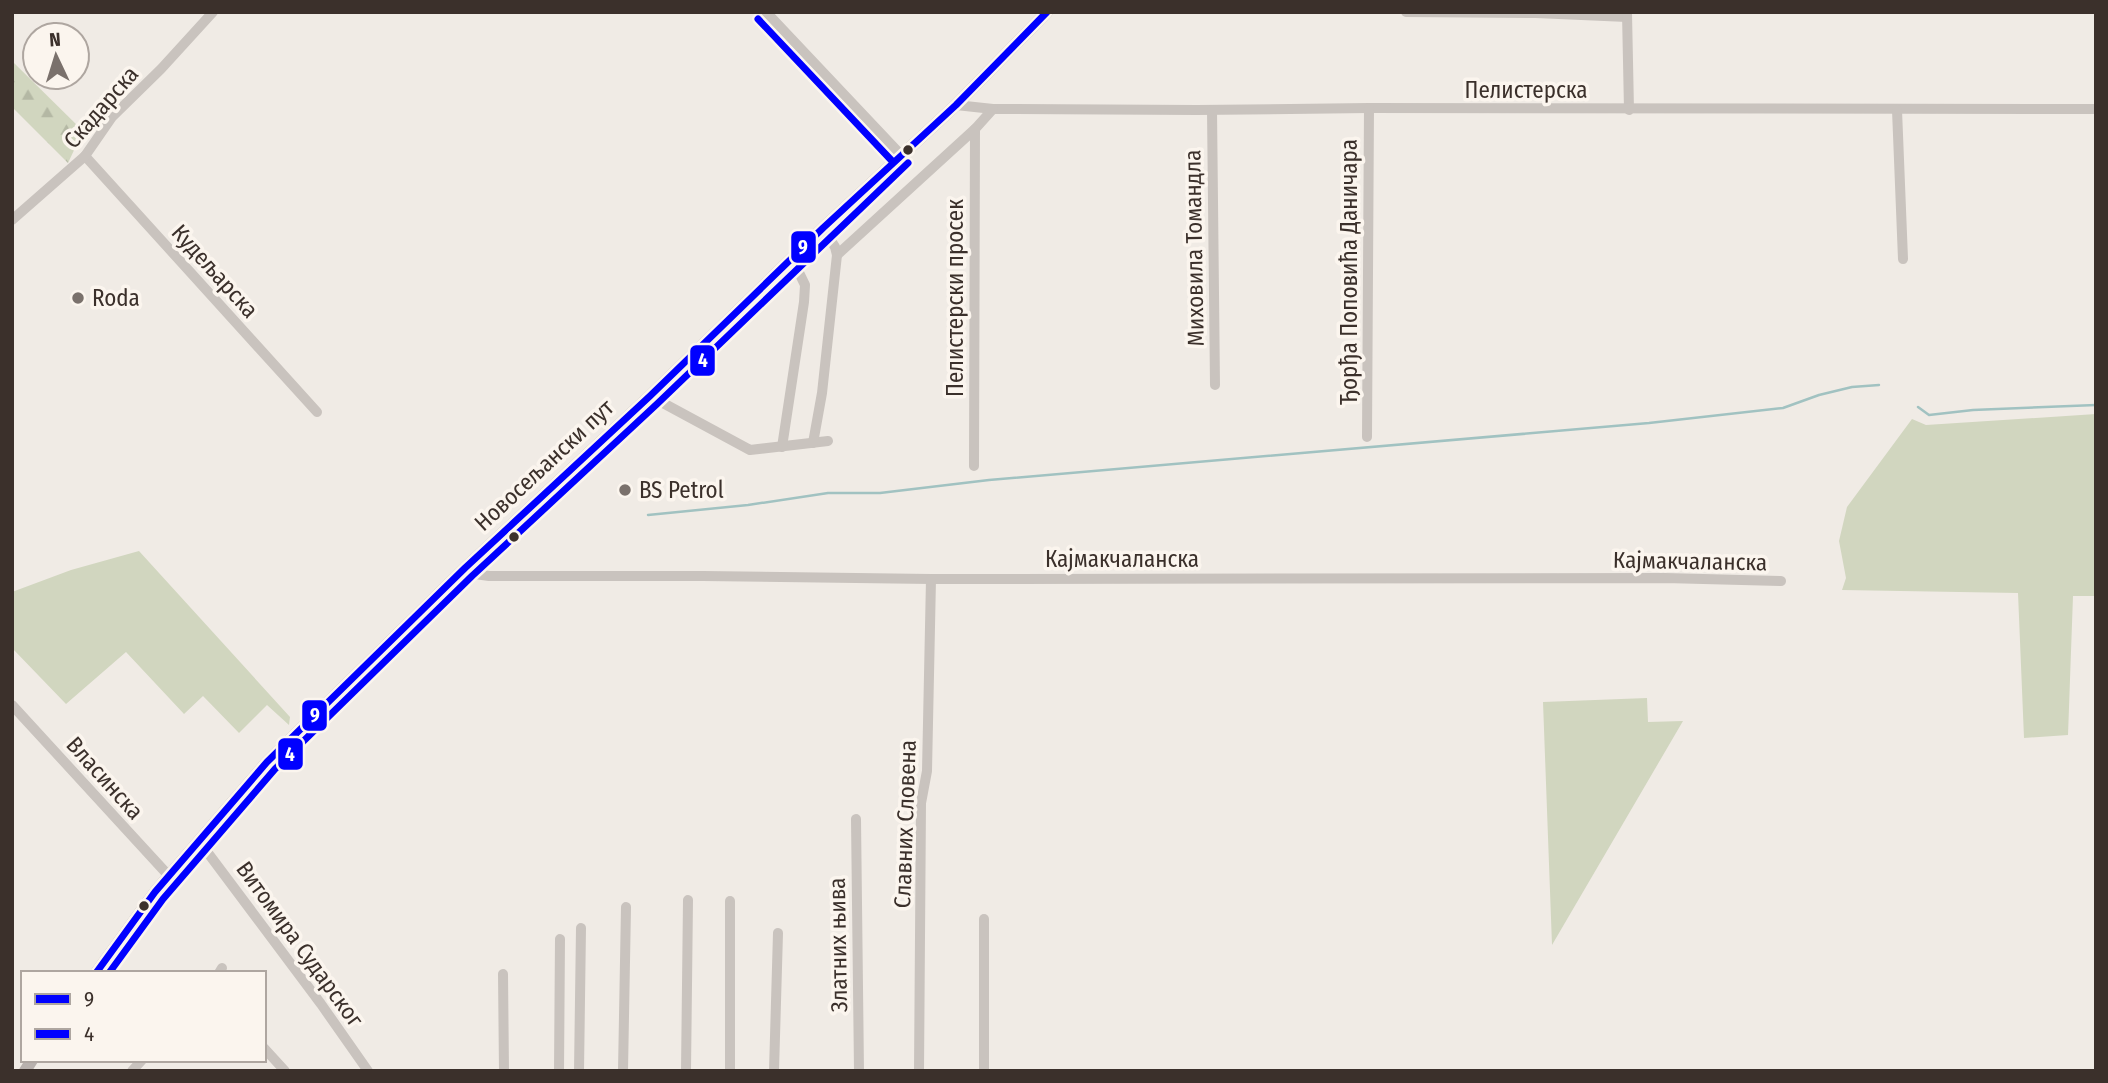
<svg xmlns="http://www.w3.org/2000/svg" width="2108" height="1083" font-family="'Fira Sans Condensed',sans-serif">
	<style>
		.green { fill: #d1d6bf }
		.forest { fill: url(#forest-firs) }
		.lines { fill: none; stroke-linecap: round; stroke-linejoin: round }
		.stream { stroke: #a1c2c1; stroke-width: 2.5 }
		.minor { stroke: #c9c3be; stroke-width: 10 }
		.major { stroke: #b8b1ad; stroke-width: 12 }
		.bus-1-casing { stroke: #fbf5ee; stroke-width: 12 }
		.bus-2-casing { stroke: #fbf5ee; stroke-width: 12 }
		.bus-1 { stroke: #00f; stroke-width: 7 }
		.bus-2 { stroke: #00f; stroke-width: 7 }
		.bus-dot { fill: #3b302b; stroke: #fbf5ee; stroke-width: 2.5 }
		.poi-dot { fill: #7a716c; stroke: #fbf5ee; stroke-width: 2.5 }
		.labels { text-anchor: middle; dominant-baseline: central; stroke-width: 7; stroke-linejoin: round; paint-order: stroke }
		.street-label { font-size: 23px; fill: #3b302b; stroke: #fbf5ee }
		.poi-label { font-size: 23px; fill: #3b302b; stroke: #fbf5ee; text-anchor: start }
		.line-badge { stroke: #fbf5ee; stroke-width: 2.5 }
		.badge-label { font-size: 19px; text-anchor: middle; font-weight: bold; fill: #fff }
	</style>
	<defs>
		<pattern id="forest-firs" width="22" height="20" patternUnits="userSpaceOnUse" patternTransform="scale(1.75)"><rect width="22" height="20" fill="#d1d6bf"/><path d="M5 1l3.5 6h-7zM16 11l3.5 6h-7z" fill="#b4b8a4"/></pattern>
	</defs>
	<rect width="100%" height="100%" fill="#f0ebe5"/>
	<g class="green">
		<path d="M2096,414V596H2073L2068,735L2024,738L2018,593L1842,590L1846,578L1839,541L1847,507L1912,419L1926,425Z"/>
		<path d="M139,551L290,717L289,725L267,705L239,733L203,696L184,714L126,652L66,704L12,648V592L71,570Z"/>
		<path d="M1647,698L1648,722L1683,721L1552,945L1543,702Z"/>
	</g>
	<path class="forest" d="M12,61L83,131L68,163L12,107Z"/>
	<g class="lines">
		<g class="stream">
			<path d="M1918,407L1929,415L1973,410L2096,405"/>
			<path d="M648,515L748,505L828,493H880L989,480L1649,423L1783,408L1819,395L1852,387L1879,385"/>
		</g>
		<g class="minor">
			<path d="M766,12L901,155"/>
			<path d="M1406,12L1536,13L1627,17"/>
			<path d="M1627,13L1629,110"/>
			<path d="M956,105L993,109L1197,110L1369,108L2096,109"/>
			<path d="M1212,110L1215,385"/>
			<path d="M1897,110L1903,259"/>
			<path d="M85,156L317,412"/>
			<path d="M12,220L85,156L112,117L161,69L213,12"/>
			<path d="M823,228L835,247L837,255L975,129L993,109"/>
			<path d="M650,396L750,450L828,441"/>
			<path d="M1367,437L1369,108"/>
			<path d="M813,443L822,393L837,255"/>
			<path d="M782,447L804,302L805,285L792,258"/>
			<path d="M974,466L975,129"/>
			<path d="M465,568L475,574L489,576H703L931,579L1665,578L1781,581"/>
			<path d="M12,705L169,876"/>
			<path d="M856,819L859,1071"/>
			<path d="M199,841L321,1004L368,1071"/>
			<path d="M219,973L222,968"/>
			<path d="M503,974L504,1071"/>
			<path d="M264,1048L285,1071"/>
			<path d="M132,1071L142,1060"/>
			<path d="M559,1071L560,939"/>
			<path d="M579,1071L581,928"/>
			<path d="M623,1071L626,907"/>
			<path d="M686,1071L688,900"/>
			<path d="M730,1071V901"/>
			<path d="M774,1071L778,933"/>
			<path d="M919,1071L921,803L927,771L931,579"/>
			<path d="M984,1071V919"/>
		</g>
		<g class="major">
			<path d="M96,973L155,892L267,762L465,568L650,396L823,228L956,105L1047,12"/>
			<path d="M25,1071L32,1060"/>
		</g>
		<g class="bus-1-casing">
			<path id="bus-1" d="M96,973L155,892L267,762L465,568L650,396L823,228L956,105L1047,12"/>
		</g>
		<g class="bus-2-casing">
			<g id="bus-2">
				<path d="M758,19L893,162"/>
				<path d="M109,973L163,899L275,769L472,576L657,404L908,163"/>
			</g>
		</g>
		<use href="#bus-1" class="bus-1"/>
		<use href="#bus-2" class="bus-2"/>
	</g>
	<g class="bus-dot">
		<circle cx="908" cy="150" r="6"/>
		<circle cx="514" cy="537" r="6"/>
		<circle cx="144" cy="906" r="6"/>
	</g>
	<g class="poi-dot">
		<circle cx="78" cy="298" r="7"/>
		<circle cx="625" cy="490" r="7"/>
	</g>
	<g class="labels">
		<g class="street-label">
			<text x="1526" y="90">Пелистерска</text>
			<text transform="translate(101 107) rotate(-49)">Скадарска</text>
			<text transform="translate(1194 248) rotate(-91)">Миховила Томандла</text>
			<text transform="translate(215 271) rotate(48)">Кудељарска</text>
			<text transform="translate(1349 272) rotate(-90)">Ђорђа Поповића Даничара</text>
			<text transform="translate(955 298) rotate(-90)">Пелистерски просек</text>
			<text transform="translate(544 465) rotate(-43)">Новосељански пут</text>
			<text x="1122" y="559">Кајмакчаланска</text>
			<text transform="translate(1690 561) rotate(1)">Кајмакчаланска</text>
			<text transform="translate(105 778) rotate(48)">Власинска</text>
			<text transform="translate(905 824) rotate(-88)">Славних Словена</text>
			<text transform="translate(300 944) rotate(54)">Витомира Сударског</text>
			<text transform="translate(838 945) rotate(-91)">Златних њива</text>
		</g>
		<g class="poi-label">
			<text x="92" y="298">Roda</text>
			<text x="639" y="490">BS Petrol</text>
		</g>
	</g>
	<g class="line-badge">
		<rect x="790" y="230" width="27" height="34" rx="7" fill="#00f"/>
		<rect x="689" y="344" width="27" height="33" rx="7" fill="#00f"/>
		<rect x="301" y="699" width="27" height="33" rx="7" fill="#00f"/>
		<rect x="277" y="737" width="27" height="34" rx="7" fill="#00f"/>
	</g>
	<g class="badge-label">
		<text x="803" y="254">9</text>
		<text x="703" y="367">4</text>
		<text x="315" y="722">9</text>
		<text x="290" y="761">4</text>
	</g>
	<rect width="2108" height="1083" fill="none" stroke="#3b302b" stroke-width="28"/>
	<rect x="21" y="971" width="245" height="91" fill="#fbf5ee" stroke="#aea6a0" stroke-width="2"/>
	<rect x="35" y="994" width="35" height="10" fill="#0000ff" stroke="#aea6a0" stroke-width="2"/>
	<text x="84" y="1006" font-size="21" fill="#3b302b">9</text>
	<rect x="35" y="1029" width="35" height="10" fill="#0000ff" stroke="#aea6a0" stroke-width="2"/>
	<text x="84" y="1041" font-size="21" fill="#3b302b">4</text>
	<g transform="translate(56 56) rotate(356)"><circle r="33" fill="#fbf5ee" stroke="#aea6a0" stroke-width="2"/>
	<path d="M0-5L12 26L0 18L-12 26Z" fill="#7a716c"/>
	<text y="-10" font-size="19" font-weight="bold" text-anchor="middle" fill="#3b302b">N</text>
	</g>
</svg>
